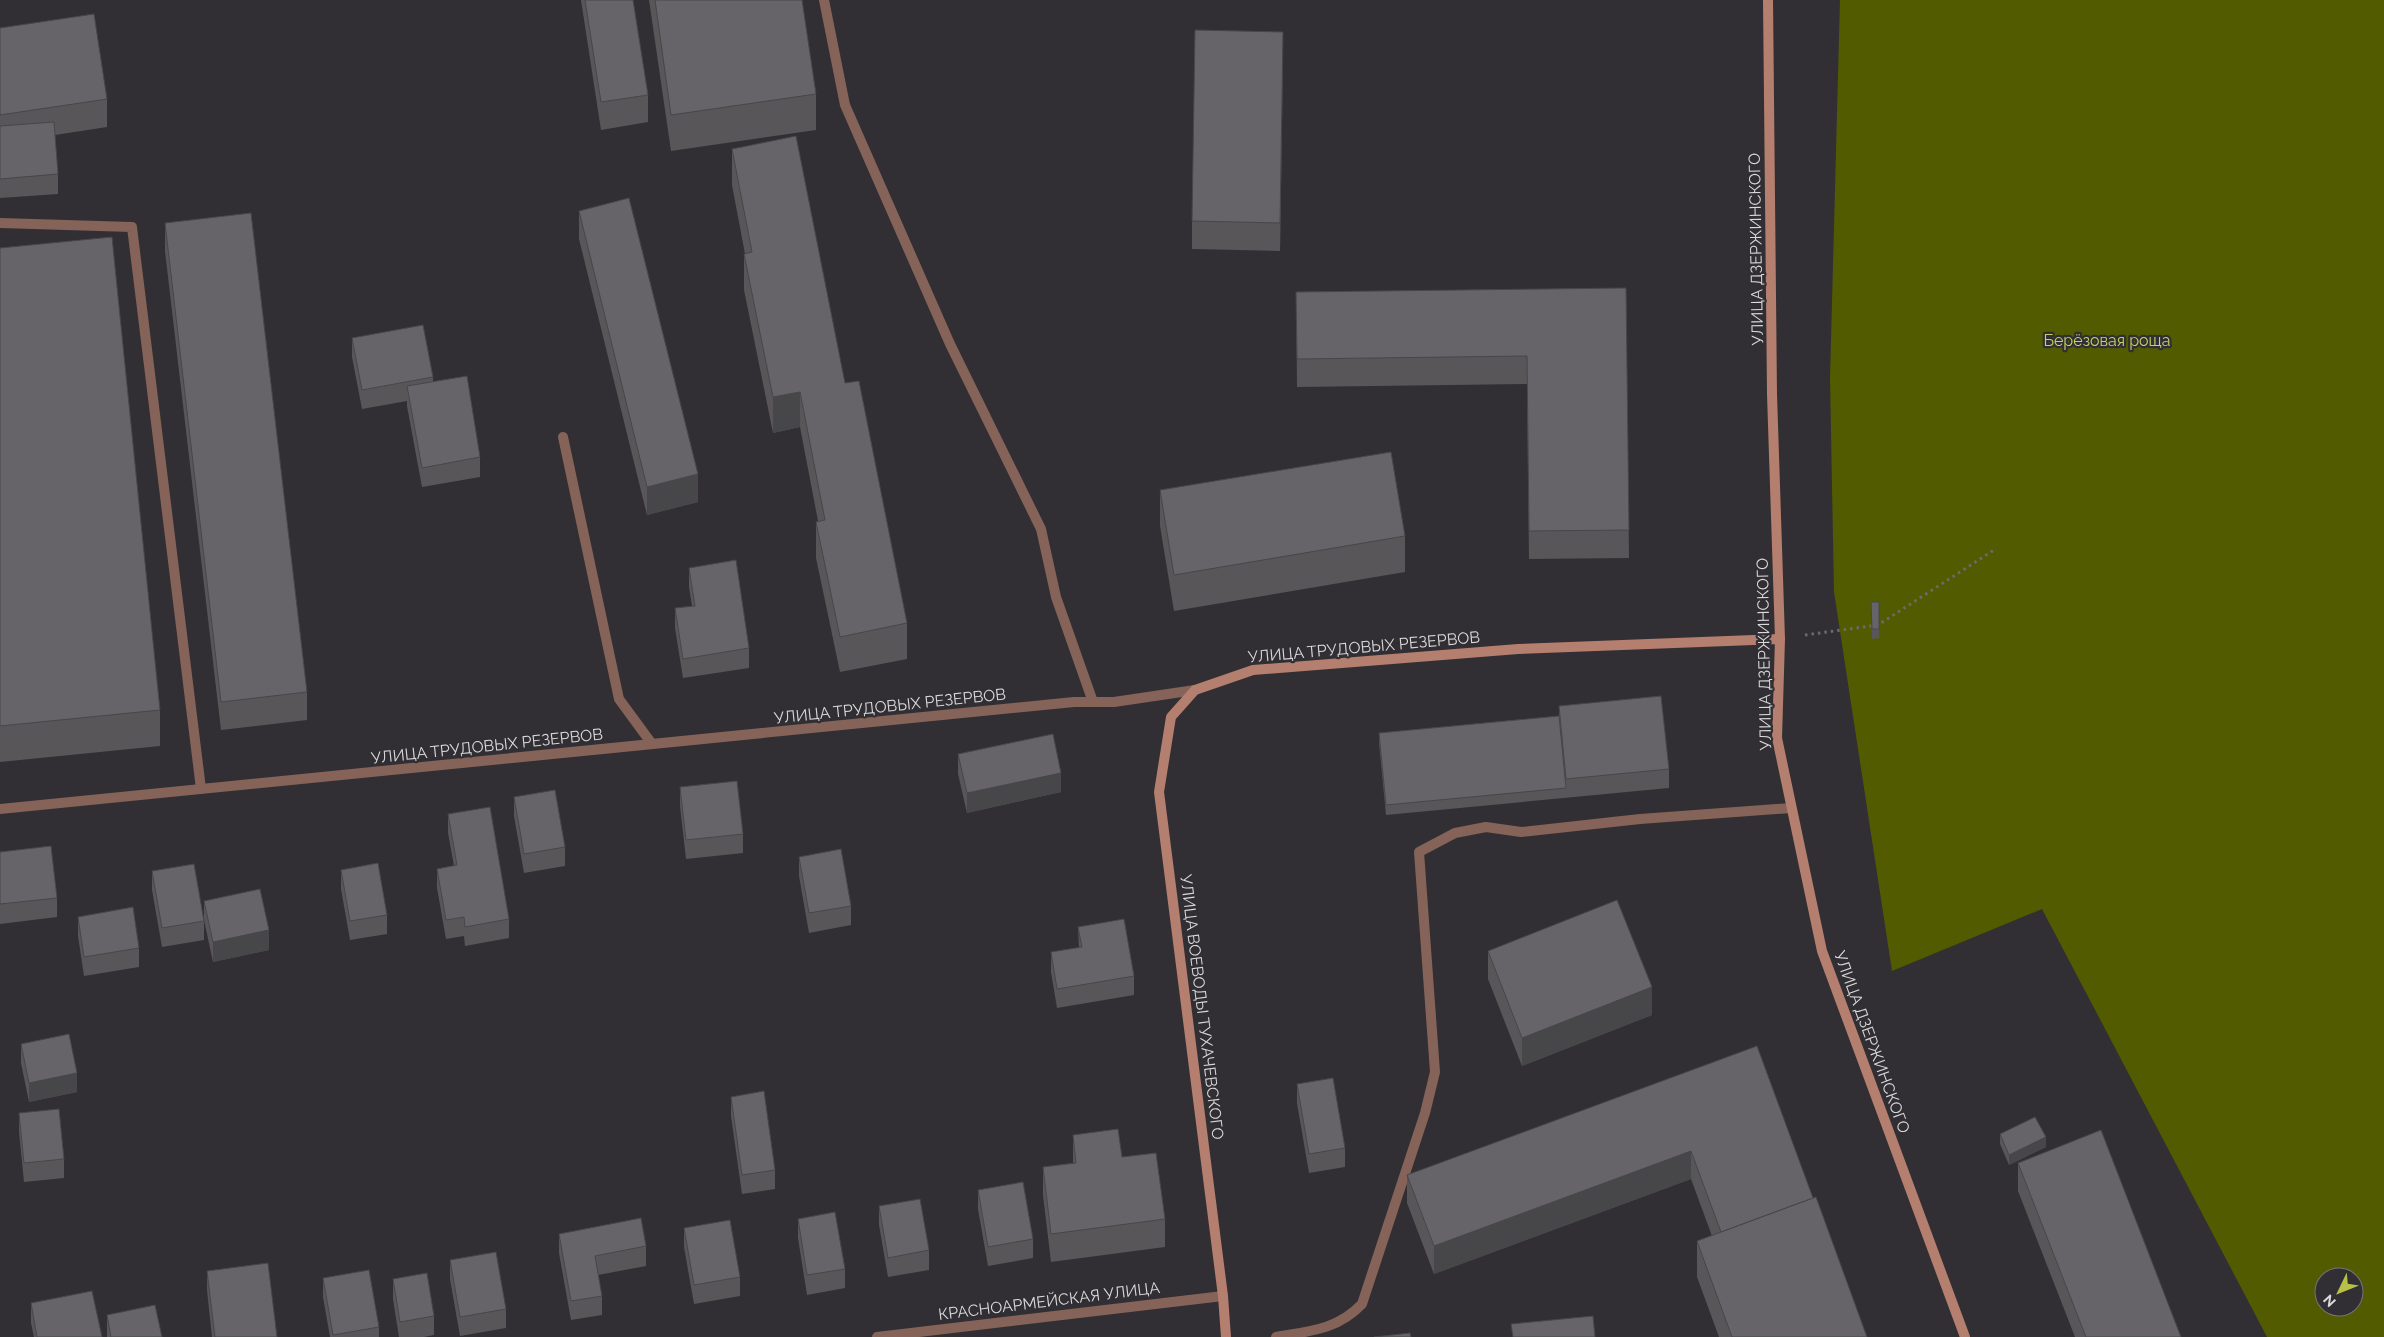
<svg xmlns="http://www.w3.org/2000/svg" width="2384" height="1337" font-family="Raleway,sans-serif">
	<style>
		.green { fill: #525b00; fill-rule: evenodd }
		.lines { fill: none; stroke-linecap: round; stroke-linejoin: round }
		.path { stroke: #6c6a6d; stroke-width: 3; stroke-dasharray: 2.5 4; stroke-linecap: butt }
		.lane { stroke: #856358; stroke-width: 10 }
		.street { stroke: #856358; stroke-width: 10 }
		.secondary { stroke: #b47f6e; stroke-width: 10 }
		.wall { fill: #585659 }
		.shaded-wall { fill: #474649 }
		.building { fill: #666468; stroke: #474649 }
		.labels { text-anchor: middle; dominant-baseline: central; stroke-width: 4.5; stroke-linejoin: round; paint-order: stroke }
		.street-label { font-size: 16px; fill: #dad9db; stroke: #312f33 }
		.park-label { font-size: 16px; fill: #c4d267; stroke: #312f33 }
	</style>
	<rect width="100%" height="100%" fill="#312f33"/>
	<path class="green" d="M1840,0H2384V1337H2267L2042,909L1892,971L1834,592L1830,378ZM2324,1277H2354V1307H2324Z"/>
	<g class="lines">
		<path class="path" d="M1805,635L1878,625L1994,550"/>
		<g class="lane">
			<path d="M824,0L845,105L950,344L1041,529L1056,597L1093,702"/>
			<path d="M0,223L132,227L201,789"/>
			<path d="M563,437L619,699L652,744"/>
			<path d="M1276,1337C1310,1331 1337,1330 1362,1304L1425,1113L1435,1072L1419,852L1455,833L1486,827L1521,832L1640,819L1791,808"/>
		</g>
		<g class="street">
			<path d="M0,809L1074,702H1114L1195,690"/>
			<path d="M877,1337L1223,1296"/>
		</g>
		<g class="secondary">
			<path d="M1768,0L1772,394L1780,639L1777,738L1822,951L1965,1337"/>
			<path d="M1226,1337L1223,1296L1159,792L1171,717L1195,690L1253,670L1518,649L1780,639"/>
		</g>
	</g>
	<g class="wall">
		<path d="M581,0H633L648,95V122L601,130Z"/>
		<path d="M649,0H802L816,94V130L671,151Z"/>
		<path d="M0,28L107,99V127L55,135L58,174V194L0,198Z"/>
		<path d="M1283,60L1280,251L1192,249V221Z"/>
		<path d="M732,149L845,383L907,623V659L840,672L816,558V522L818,521L800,427L773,433L744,290V254H745L732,185Z"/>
		<path d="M579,211L698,502L647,515L579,239Z"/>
		<path d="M165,223L307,692V720L221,730L165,251Z"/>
		<path d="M0,248L160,710V746L0,762Z"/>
		<path d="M1626,288L1629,558L1529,559L1527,384L1297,387L1296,292Z"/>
		<path d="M352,338L433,377V382L480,457V477L422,487L407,406V401L362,409L352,357Z"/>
		<path d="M1160,490L1405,536V572L1174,611L1160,526Z"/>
		<path d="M689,568L749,648V668L683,678L675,628V608L692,606L689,587Z"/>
		<path d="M1871,602H1879V638L1872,639Z"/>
		<path d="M1559,706L1669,769V788L1386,815L1379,743V733L1559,716Z"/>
		<path d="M958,754L1061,792L967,813L958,774Z"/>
		<path d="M680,787L743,834V853L686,859L680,806Z"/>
		<path d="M514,797L565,847V866L524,873L514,816Z"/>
		<path d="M448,814L509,919V938L465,946L464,936L446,939L437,888V869L454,866L448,833Z"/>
		<path d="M0,852L57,898V917L0,924Z"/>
		<path d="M799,857L851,906V925L809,933L799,876Z"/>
		<path d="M341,870L387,915V934L350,940L341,889Z"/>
		<path d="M152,871L204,921V940L162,947L152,890Z"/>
		<path d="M204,901L269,950L213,962L204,920Z"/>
		<path d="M78,917L139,948V967L84,976L78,936Z"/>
		<path d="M1078,927L1134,976V995L1057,1008L1051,972V952L1079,948Z"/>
		<path d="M1488,951L1652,1015L1522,1066L1488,979Z"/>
		<path d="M21,1044L77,1092L29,1102L21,1063Z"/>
		<path d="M1757,1046L1813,1198L1867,1337H1719L1697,1277V1241L1712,1236L1691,1179L1434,1274L1407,1203V1175Z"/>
		<path d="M1297,1084L1345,1148V1167L1309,1173L1297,1103Z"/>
		<path d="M731,1097L775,1170V1189L742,1194L731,1116Z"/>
		<path d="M19,1113L64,1159V1178L24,1182L19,1132Z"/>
		<path d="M2000,1134L2046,1147L2009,1165L2000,1144Z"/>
		<path d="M1073,1135L1122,1157L1165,1219V1247L1051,1262L1043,1195V1167L1073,1163Z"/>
		<path d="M2018,1163L2181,1337H2075L2018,1191Z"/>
		<path d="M978,1190L1033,1239V1258L988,1266L978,1209Z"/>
		<path d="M879,1206L929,1250V1270L888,1277L879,1225Z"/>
		<path d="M798,1219L845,1269V1288L807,1295L798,1238Z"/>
		<path d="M684,1228L740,1277V1296L694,1304L684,1247Z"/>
		<path d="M559,1234L646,1246V1266L598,1275L602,1296V1315L571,1320L559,1253Z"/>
		<path d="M450,1260L506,1309V1328L460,1336L450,1279Z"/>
		<path d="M207,1271L277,1337H212L207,1290Z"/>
		<path d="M323,1278L379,1327V1337H330L323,1297Z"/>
		<path d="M393,1279L434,1316V1335L424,1337H399L393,1299Z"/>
		<path d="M31,1303L102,1337H34L31,1323Z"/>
		<path d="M107,1315L162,1337H107Z"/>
	</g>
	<g class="shaded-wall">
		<path d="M1283,32V60L1280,251V223Z"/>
		<path d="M800,392V427L773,433V397Z"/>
		<path d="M698,474V502L647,515V487Z"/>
		<path d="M1061,773V792L967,813V793Z"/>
		<path d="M269,930V950L213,962V942Z"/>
		<path d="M1652,987V1015L1522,1066V1038Z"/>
		<path d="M77,1073V1092L29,1102V1083Z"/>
		<path d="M2046,1137V1147L2009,1165V1155Z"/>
		<path d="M1691,1151V1179L1434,1274V1246Z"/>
	</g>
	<g class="building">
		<path d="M585,0H633L648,95L601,102Z"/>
		<path d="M655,0H802L816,94L671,115Z"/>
		<path d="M94,14L107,99L0,115V28Z"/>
		<path d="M1195,30L1283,32L1280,223L1192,221Z"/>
		<path d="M54,122L58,174L0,179V126Z"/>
		<path d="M796,136L845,383L859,381L907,623L840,637L816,522L825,520L800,392L773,397L744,254L752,252L732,149Z"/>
		<path d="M629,198L698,474L647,487L579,211Z"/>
		<path d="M251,213L307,692L221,702L165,223Z"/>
		<path d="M112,237L160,710L0,726V248Z"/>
		<path d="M1626,288L1629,530L1529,531L1527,356L1297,359L1296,292Z"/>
		<path d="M423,325L433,377L362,390L352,338Z"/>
		<path d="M467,376L480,457L422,468L407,386Z"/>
		<path d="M1391,452L1405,536L1174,575L1160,490Z"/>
		<path d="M736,560L749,648L683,659L675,608L695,606L689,568Z"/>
		<path d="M1871,602H1879V629H1872Z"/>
		<path d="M1661,696L1669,769L1566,779L1559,706Z"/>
		<path d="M1559,716L1566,788L1386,805L1379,733Z"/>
		<path d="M1053,734L1061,773L967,793L958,754Z"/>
		<path d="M737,781L743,834L686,840L680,787Z"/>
		<path d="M555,790L565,847L524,854L514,797Z"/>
		<path d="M490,807L509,919L465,927L464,917L446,920L437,869L457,865L448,814Z"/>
		<path d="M51,846L57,898L0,904V852Z"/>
		<path d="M841,849L851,906L809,913L799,857Z"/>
		<path d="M378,863L387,915L350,921L341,870Z"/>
		<path d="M194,864L204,921L162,928L152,871Z"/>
		<path d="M260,889L269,930L213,942L204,901Z"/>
		<path d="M1617,900L1652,987L1522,1038L1488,951Z"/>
		<path d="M133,907L139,948L84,957L78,917Z"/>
		<path d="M1124,919L1134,976L1057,989L1051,952L1082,947L1078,927Z"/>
		<path d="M69,1034L77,1073L29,1083L21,1044Z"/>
		<path d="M1757,1046L1813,1198L1721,1232L1691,1151L1434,1246L1407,1175Z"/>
		<path d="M1333,1078L1345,1148L1309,1154L1297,1084Z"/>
		<path d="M764,1091L775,1170L742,1175L731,1097Z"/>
		<path d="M59,1109L64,1159L24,1163L19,1113Z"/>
		<path d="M2035,1117L2046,1137L2009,1155L2000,1134Z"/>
		<path d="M1118,1129L1122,1157L1156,1153L1165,1219L1051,1234L1043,1167L1076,1163L1073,1135Z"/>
		<path d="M2101,1130L2181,1337H2086L2018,1163Z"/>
		<path d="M1023,1182L1033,1239L988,1247L978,1190Z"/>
		<path d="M1816,1197L1867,1337H1732L1697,1241Z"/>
		<path d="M920,1199L929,1250L888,1258L879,1206Z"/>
		<path d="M835,1212L845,1269L807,1275L798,1219Z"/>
		<path d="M641,1218L646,1246L595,1256L602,1296L571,1301L559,1234Z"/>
		<path d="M730,1220L740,1277L694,1285L684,1228Z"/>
		<path d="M496,1252L506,1309L460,1317L450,1260Z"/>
		<path d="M268,1263L277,1337H215L207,1271Z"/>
		<path d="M369,1270L379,1327L333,1335L323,1278Z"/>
		<path d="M427,1273L434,1316L400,1322L393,1279Z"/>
		<path d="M92,1291L102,1337H37L31,1303Z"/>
		<path d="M155,1305L162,1337H111L107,1315Z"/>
		<path d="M1593,1316L1595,1337H1513L1511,1324Z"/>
		<path d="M1410,1333L1411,1337H1374Z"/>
	</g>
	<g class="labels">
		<g class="street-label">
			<text transform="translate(1756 249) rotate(-91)">УЛИЦА ДЗЕРЖИНСКОГО</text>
			<text transform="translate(1364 647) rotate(-5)">УЛИЦА ТРУДОВЫХ РЕЗЕРВОВ</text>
			<text transform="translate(1764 654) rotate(-91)">УЛИЦА ДЗЕРЖИНСКОГО</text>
			<text transform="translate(890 706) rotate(-6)">УЛИЦА ТРУДОВЫХ РЕЗЕРВОВ</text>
			<text transform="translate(487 746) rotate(-6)">УЛИЦА ТРУДОВЫХ РЕЗЕРВОВ</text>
			<text transform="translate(1202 1007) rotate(83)">УЛИЦА ВОЕВОДЫ ТУХАЧЕВСКОГО</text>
			<text transform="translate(1872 1042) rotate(70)">УЛИЦА ДЗЕРЖИНСКОГО</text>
			<text transform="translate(1049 1301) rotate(-7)">КРАСНОАРМЕЙСКАЯ УЛИЦА</text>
		</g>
		<g class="park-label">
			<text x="2107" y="340">Берёзовая роща</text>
		</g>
	</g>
	<g transform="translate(2339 1292) rotate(227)"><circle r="24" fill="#312f33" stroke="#757376"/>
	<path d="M0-4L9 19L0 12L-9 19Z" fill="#b7c147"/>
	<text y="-8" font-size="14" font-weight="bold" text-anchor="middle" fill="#dad9db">N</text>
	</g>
</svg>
